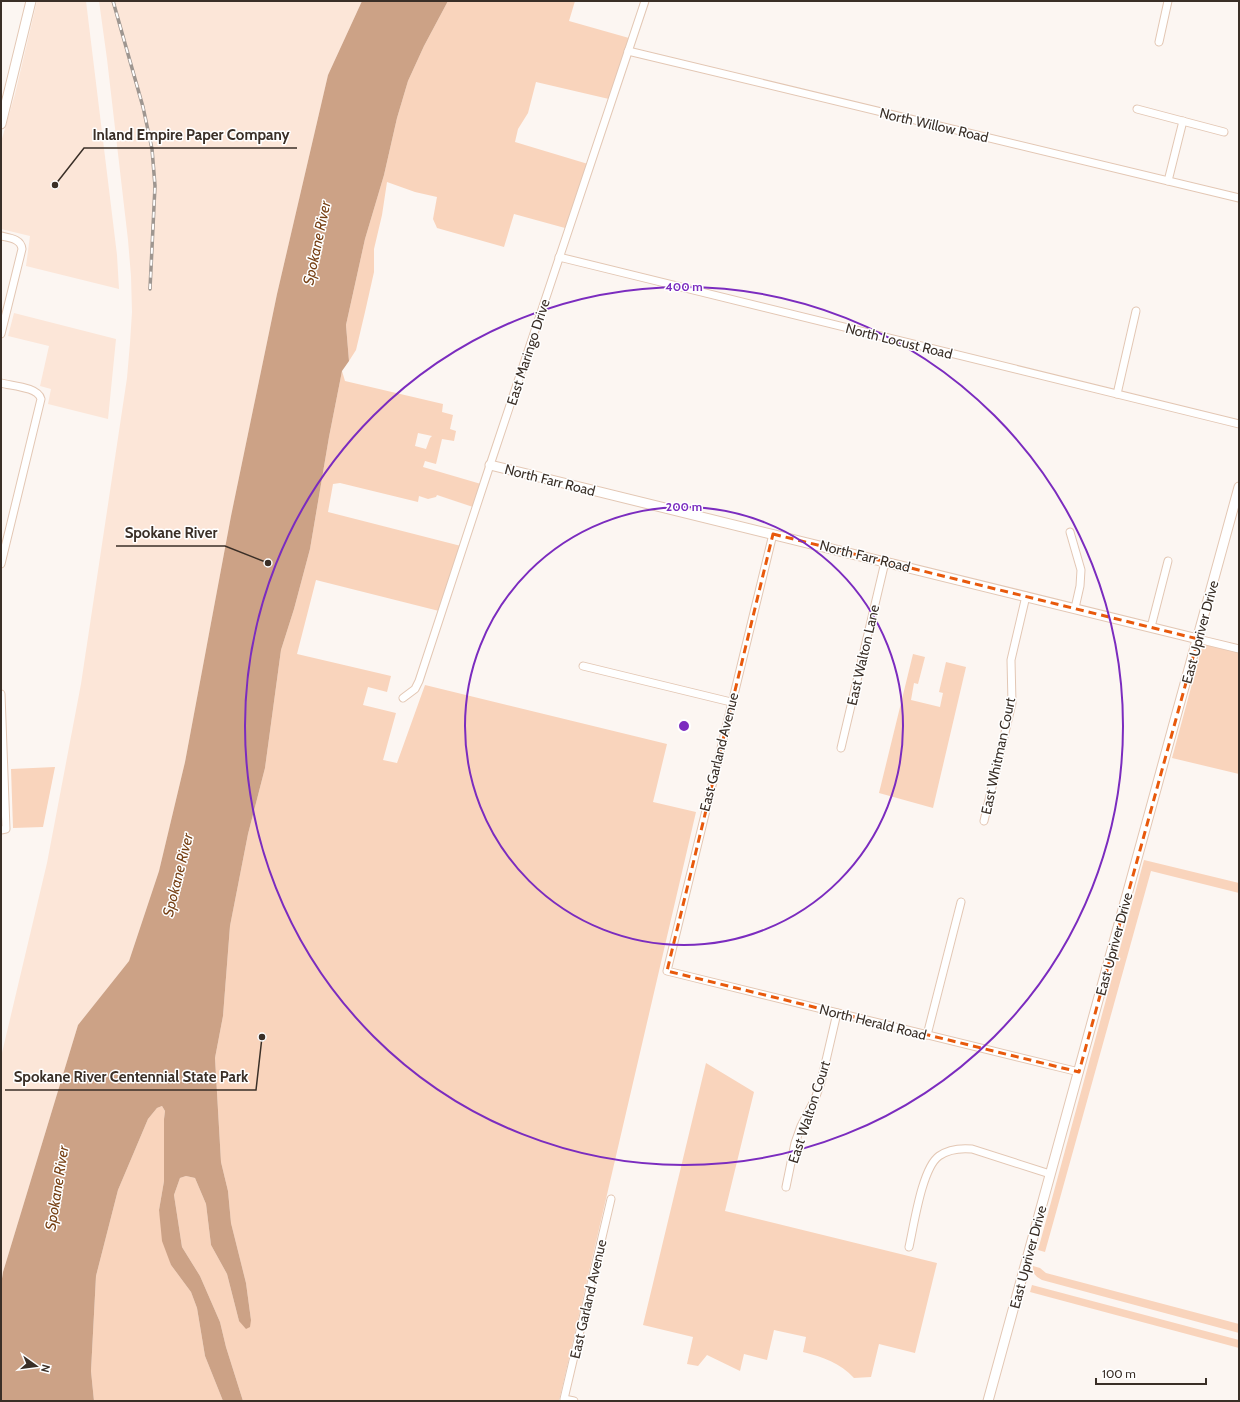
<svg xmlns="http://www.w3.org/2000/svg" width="1240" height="1402" font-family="Cabin,sans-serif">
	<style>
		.built { fill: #fce6d8 }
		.green { fill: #f9d4bc; fill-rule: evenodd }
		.water { fill: #cca286 }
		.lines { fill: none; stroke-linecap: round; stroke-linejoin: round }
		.minor-casing { stroke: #e3c7b4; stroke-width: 9 }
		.tertiary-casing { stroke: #e3c7b4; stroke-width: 11 }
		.minor { stroke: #fff; stroke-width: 7 }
		.tertiary { stroke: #fff; stroke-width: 9 }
		.rail-casing { stroke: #9e9690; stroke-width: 3.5 }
		.rail { stroke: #fff; stroke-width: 2; stroke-dasharray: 6; stroke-linecap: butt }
		.marked { fill: none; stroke: #e8590c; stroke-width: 3; stroke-dasharray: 8 5; stroke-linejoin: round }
		.ring { fill: none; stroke: #7b2cbf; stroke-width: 2 }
		.labels { text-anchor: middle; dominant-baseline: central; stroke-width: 3; stroke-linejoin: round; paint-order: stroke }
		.street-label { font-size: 14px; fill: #3a2f27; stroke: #fff }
		.water-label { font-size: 15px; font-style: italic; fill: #774115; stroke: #fff }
		.centre { fill: #7b2cbf; stroke: #fff; stroke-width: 2 }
		.ring-label { font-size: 12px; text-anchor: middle; font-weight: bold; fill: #7b2cbf; stroke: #fff; stroke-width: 3; stroke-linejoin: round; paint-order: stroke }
		.leader { fill: none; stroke: #3a2f27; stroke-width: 1.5 }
		.callout-dot { fill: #3a2f27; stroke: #fff; stroke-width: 1.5 }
		.callout-label { font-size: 15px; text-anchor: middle; font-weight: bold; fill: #3a2f27; stroke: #fff; stroke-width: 3; stroke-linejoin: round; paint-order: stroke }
	</style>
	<rect width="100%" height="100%" fill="#fcf6f2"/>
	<g class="built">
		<path d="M37,1H86L117,255L119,289L26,266L30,236L1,229V142L15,94Z"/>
		<path d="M99,1H362L328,75L277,294L231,516L185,762L159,871L129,961L78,1025L3,1272L1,1285V1057L47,863L81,684L127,378L130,343L132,312L131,276L128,240L107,59Z"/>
		<path d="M14,313L116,339L108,419L48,404L51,389L40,386L49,346L8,336Z"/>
	</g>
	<g class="green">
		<path d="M448,1H575L569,21L629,38L609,99L536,82L528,113L518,129L515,142L588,164L565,228L514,214L504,247L437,228L433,219L437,197L415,192L387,182L382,215L374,249V272L365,312L356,350L349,361L346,325L365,239L384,175L397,118L408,81L424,46Z"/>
		<path d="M342,371L345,381L443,404L442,412L453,415L450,429L456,431L454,441L442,439L436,464L425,461L423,467L481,484L473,507L437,495L436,497L428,499L419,496L418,502L340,483L333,484L328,512L461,546L439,611L316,580L297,654L391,676L387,692L368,687L363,705L396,713L383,760L397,763L425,685L667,744L653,802L696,812L559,1401H243L226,1347L220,1322L200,1276L182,1247L174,1195L180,1178L186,1176L195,1178L206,1204L211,1245L227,1274L239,1321L251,1320L246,1283L231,1223L228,1191L221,1162L215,1058L223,1016L230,926L248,834L265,768L281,650L294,609L310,549L329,437ZM418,433L432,436L430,438L426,449L415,446Z"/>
		<path d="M1203,643L1239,652V774L1172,758Z"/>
		<path d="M913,654L925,657L918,684L914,683L911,700L940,707L943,693L939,692L946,662L966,667L933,808L879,793Z"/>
		<path d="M55,767L43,827L13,828L11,769Z"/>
		<path d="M1144,860L1239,883V893L1151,871L1045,1252L1038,1250Z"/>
		<path d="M706,1063L754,1092L725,1211L937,1263L915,1353L879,1344L871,1377L854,1378C840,1363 823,1357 803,1352L806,1337L774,1330L767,1360L744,1354L740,1371L707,1355L698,1366L687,1364L693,1337L643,1325Z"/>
		<path d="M162,1106L165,1111L164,1119V1181L159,1210L171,1265L191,1292L197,1308L205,1356L223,1401H94L91,1371L96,1276L118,1190L148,1119L157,1108Z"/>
		<path d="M1033,1266L1040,1268L1046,1273L1239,1324V1333L1042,1280C1035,1276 1033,1274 1033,1266Z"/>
		<path d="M1032,1285L1239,1340V1348L1030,1292Z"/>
	</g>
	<path class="water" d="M362,1H448L424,46L408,81L397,118L384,175L365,239L346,325L349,361L342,371L329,437L310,549L294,609L281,650L265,768L248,834L230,926L223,1016L215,1058L221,1162L228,1191L231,1223L246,1283L251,1320L250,1327L246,1329L239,1321L227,1274L211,1245L206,1204L195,1178L186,1176L180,1178L174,1195L182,1247L200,1276L220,1322L226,1347L243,1401H223L205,1356L197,1308L191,1292L171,1265L162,1241L159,1210L164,1181V1119L165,1111L162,1106L157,1108L148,1119L118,1190L96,1276L91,1371L94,1401H1V1285L3,1272L78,1025L129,961L159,871L185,762L231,516L277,294L328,75Z"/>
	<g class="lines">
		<g class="minor-casing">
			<g id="minor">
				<path d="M1159,42L1168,1"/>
				<path d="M628,51L1239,198"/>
				<path d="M1137,109L1224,132"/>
				<path d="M1168,181L1183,121"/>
				<path d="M1,236C10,238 21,239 22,249L1,334"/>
				<path d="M559,257L1239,424"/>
				<path d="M1,383C12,386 38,387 41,399L1,564"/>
				<path d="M1117,394L1136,311"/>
				<path d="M1070,532L1081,570L1080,586L1075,608"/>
				<path d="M773,534L667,971L1079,1072"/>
				<path d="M1151,627L1168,561"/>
				<path d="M1198,639L1239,649"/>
				<path d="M583,666L731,702"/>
				<path d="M1,694L6,829L1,830"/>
				<path d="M403,698L415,689L419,681L490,465L645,1"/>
				<path d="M841,748L885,562"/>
				<path d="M984,821L1012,703L1011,660L1026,596"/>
				<path d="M927,1035L961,902"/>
				<path d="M786,1187L795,1143L801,1126L815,1099L821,1082L837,1013"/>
				<path d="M909,1247C914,1225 922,1168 939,1156C949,1149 961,1148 972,1149L1050,1174"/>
				<path d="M574,1401L564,1399L611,1199"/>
			</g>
		</g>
		<g class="tertiary-casing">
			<g id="tertiary">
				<path d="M1,124L31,1"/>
				<path d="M490,465L1198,639"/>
				<path d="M988,1401L1239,487"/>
			</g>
		</g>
		<use href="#minor" class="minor"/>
		<use href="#tertiary" class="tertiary"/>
		<g class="rail-casing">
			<path id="rail" d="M113,1L143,107L152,149L155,186L150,289"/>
		</g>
		<use href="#rail" class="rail"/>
	</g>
	<path class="marked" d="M773,534L1198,639L1079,1072L667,971Z"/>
	<g class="ring">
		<circle cx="684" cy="726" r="219"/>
		<circle cx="684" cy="726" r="439"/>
	</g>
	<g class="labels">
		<g class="street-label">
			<text transform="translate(934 125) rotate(13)">North Willow Road</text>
			<text transform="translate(899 341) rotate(14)">North Locust Road</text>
			<text transform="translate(528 352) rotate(-72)">East Maringo Drive</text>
			<text transform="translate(550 480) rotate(14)">North Farr Road</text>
			<text transform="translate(865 556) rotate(14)">North Farr Road</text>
			<text transform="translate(1200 632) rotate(-75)">East Upriver Drive</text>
			<text transform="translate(863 655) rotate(-77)">East Walton Lane</text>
			<text transform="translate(719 752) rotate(-76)">East Garland Avenue</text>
			<text transform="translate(998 756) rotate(-78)">East Whitman Court</text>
			<text transform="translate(1114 944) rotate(-75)">East Upriver Drive</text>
			<text transform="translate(873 1022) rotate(14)">North Herald Road</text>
			<text transform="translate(809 1112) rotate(-72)">East Walton Court</text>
			<text transform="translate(1028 1257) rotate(-75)">East Upriver Drive</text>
			<text transform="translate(588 1299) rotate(-77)">East Garland Avenue</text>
		</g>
		<g class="water-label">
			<text transform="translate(317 243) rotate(-78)">Spokane River</text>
			<text transform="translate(178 875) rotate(-76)">Spokane River</text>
			<text transform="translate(57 1188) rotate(-81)">Spokane River</text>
		</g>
	</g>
	<circle cx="684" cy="726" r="6" class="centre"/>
	<g class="ring-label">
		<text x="684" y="291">400 m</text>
		<text x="684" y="511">200 m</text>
	</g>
	<path class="leader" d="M55 185L84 148H297M268 563L225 546H116M262 1037L256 1090H5"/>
	<g class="callout-dot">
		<circle cx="55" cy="185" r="4"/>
		<circle cx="268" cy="563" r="4"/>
		<circle cx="262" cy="1037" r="4"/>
	</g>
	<g class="callout-label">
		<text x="191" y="140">Inland Empire Paper Company</text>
		<text x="171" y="538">Spokane River</text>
		<text x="131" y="1082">Spokane River Centennial State Park</text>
	</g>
	<rect width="1240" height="1402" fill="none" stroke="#3a2f27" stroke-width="4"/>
	<g transform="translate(36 1366) rotate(104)" stroke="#ffffff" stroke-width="3" paint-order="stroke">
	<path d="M0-3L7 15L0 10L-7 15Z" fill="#3a2f27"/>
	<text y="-6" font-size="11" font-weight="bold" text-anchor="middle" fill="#3a2f27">N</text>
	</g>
	<path d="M1096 1378v6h110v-6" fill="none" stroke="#3a2f27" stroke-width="2"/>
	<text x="1102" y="1378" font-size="12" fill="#3a2f27" stroke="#ffffff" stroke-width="3" paint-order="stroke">100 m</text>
</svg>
